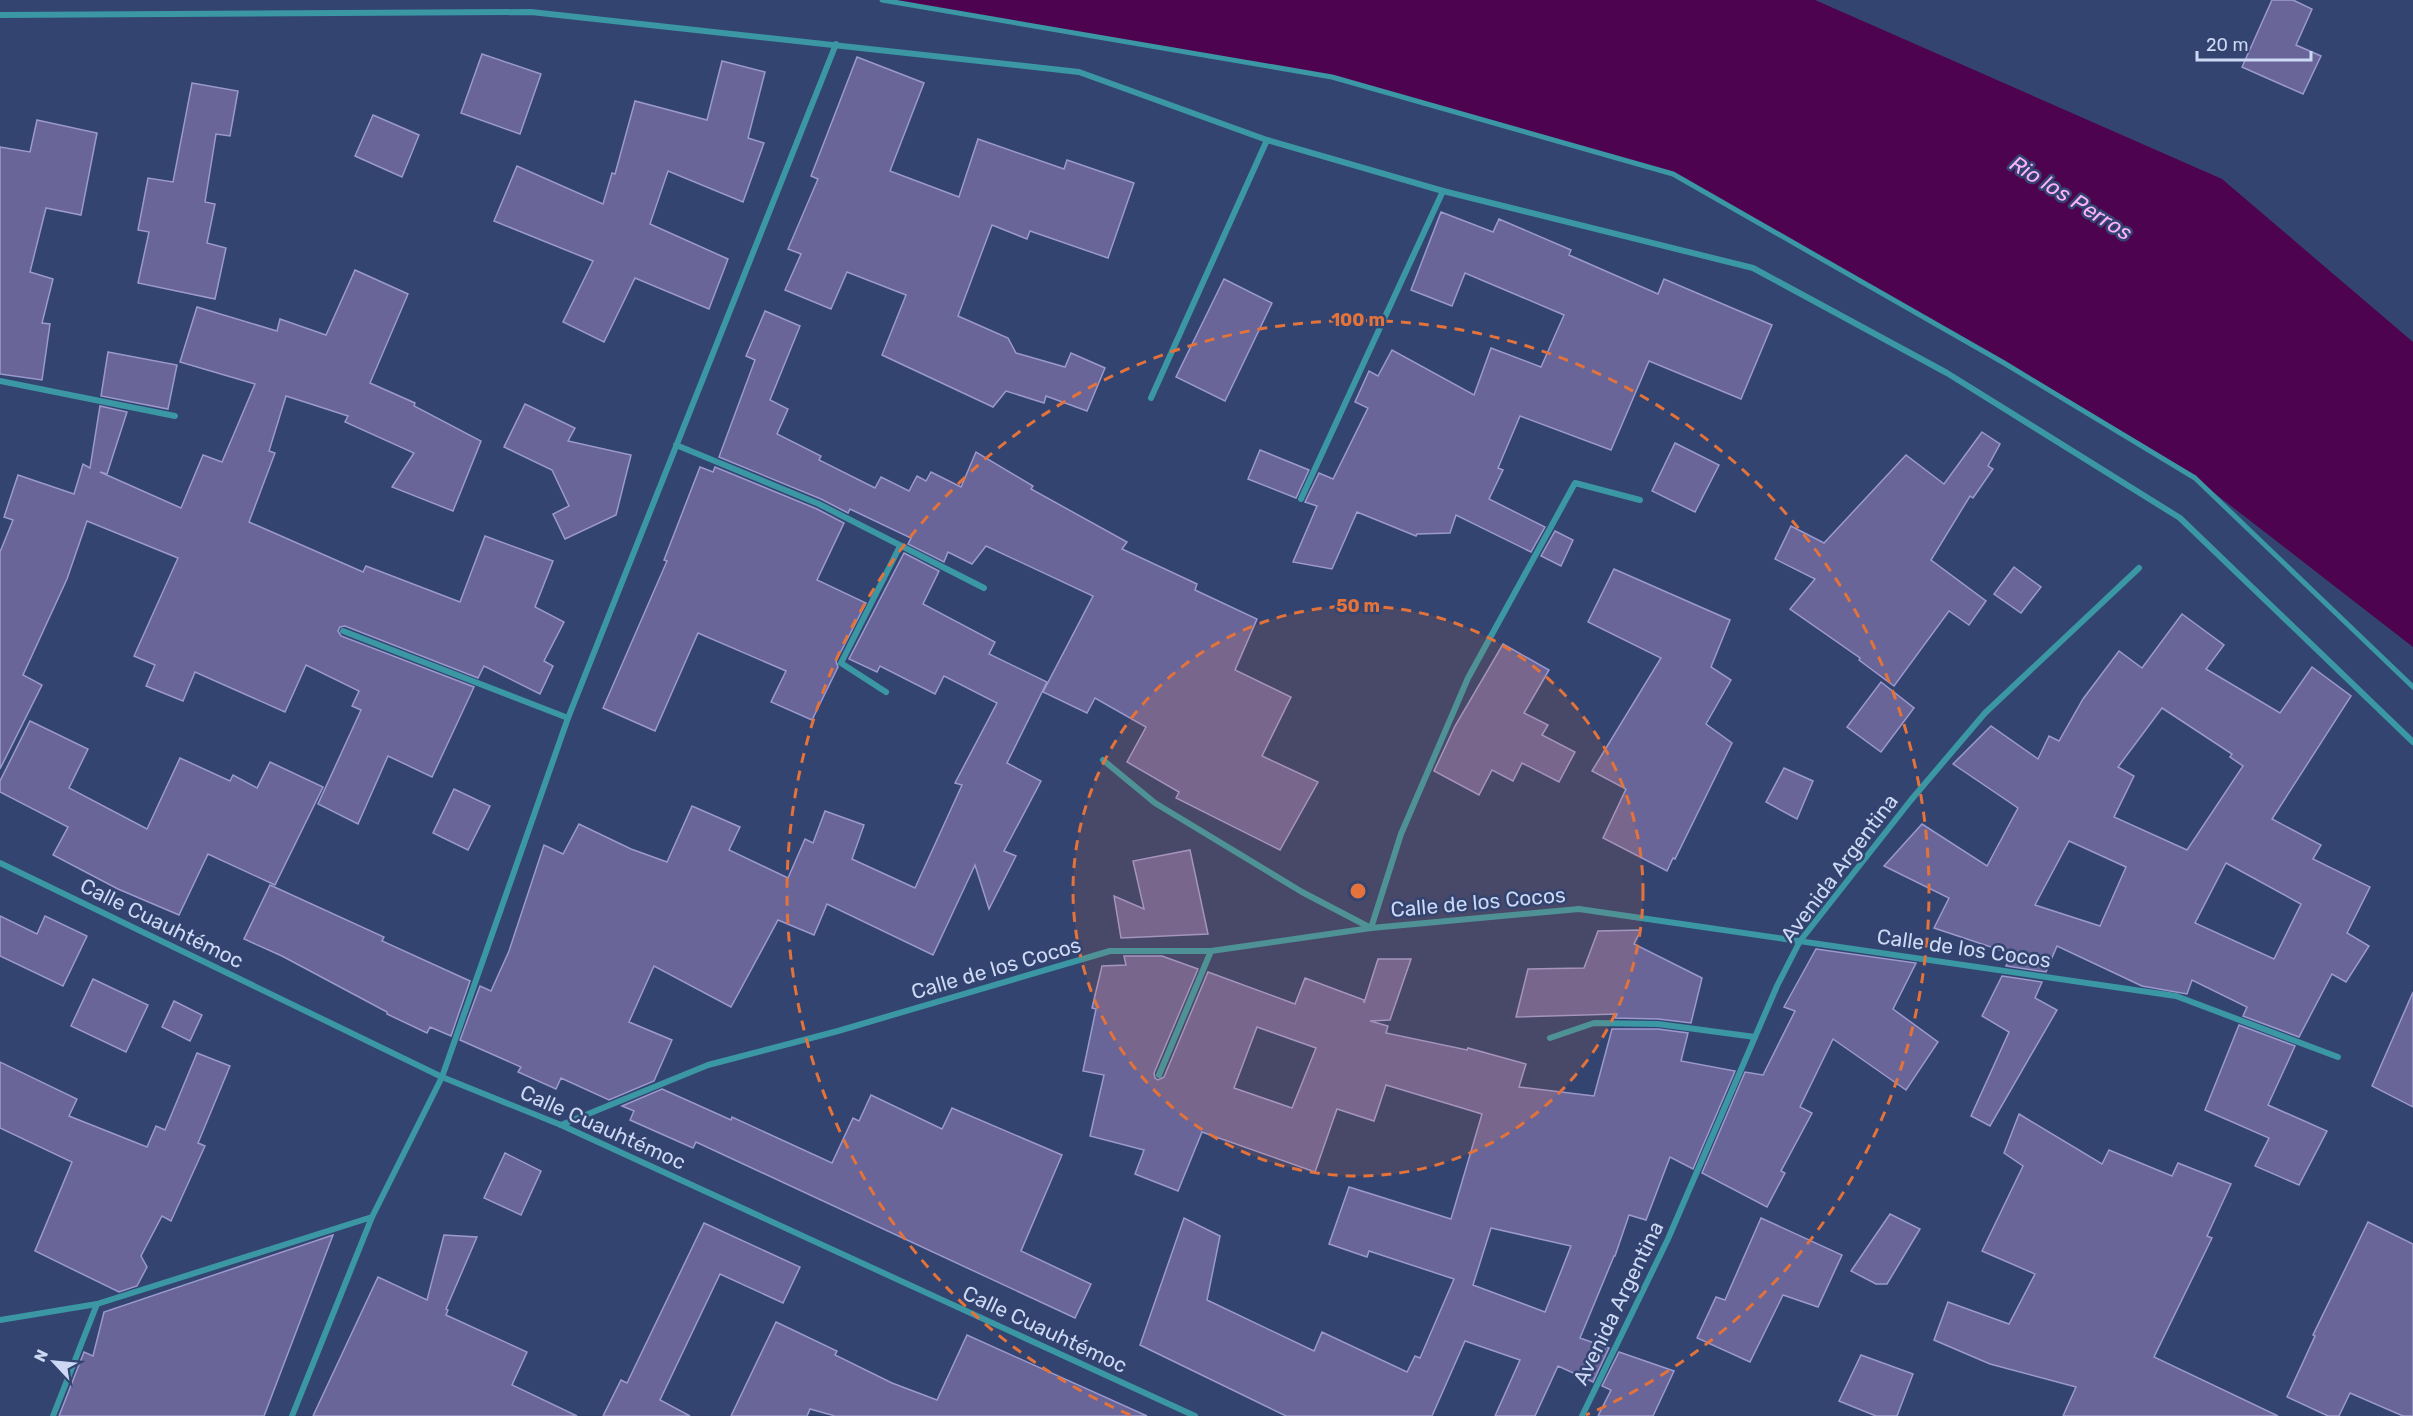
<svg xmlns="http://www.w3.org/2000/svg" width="2413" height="1416" font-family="Rubik,sans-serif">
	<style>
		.water { fill: #4e0351 }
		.building { fill: #696598; stroke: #9c99cf; stroke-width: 1.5; fill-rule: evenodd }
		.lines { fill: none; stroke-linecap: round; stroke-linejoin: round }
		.pedestrian { stroke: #3a97a3; stroke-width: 5 }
		.minor { stroke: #3a97a3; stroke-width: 6 }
		.ring { fill: none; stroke: #e3733a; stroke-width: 3; stroke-dasharray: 10 8 }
		.labels { text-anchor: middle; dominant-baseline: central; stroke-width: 5; stroke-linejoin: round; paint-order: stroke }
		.street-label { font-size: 21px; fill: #cdd9f4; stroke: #334470 }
		.water-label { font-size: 22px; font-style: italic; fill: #fdb0fd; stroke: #334470 }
		.centre { fill: #e3733a; stroke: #334470; stroke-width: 3 }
		.ring-label { font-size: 18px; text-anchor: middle; font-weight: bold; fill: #e3733a; stroke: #334470; stroke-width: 5; stroke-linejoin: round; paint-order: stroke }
	</style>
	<rect width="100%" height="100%" fill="#334470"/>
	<path class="water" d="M882,0H1815L2222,179L2413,342V647L2195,478L2004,363L1673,174L1332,77Z"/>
	<g class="building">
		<path d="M2272,0H2293L2312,9L2296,45L2321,56L2303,94L2242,67Z"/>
		<path d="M482,54L541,74L520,134L461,113Z"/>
		<path d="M857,57L924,83L890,171L959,197L978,139L1064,169L1067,160L1134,183L1108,258L1030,231L1027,239L992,225L958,316L1008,338L1016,353L1065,367L1071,353L1105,368L1087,411L1046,396L1044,403L1006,391L993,407L882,355L906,295L847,272L831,309L785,290L801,254L788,249L818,179L811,176Z"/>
		<path d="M722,61L765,72L748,138L764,143L743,202L668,171L650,224L728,259L709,309L635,278L604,342L563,322L593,261L494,221L517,166L603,204L612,173L615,174L635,101L707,120Z"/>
		<path d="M192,83L238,91L230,136L216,134L205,202L215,204L207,243L226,248L215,299L138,283L149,232L138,230L148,178L173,182Z"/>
		<path d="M373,115L419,135L402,177L355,156Z"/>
		<path d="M37,120L97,133L81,215L46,208L30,272L53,279L42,323L50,324L42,380L0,374V147L30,152Z"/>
		<path d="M1441,212L1493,232L1499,219L1571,250L1569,255L1658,294L1664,279L1772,325L1741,399L1649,361L1611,450L1520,416L1498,468L1503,470L1489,499L1545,527L1531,552L1456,515L1450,533L1417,534L1416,536L1357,512L1332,569L1293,562L1317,506L1305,502L1319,473L1333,479L1368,408L1355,402L1369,371L1378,376L1392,350L1474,395L1491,348L1541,367L1564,315L1465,273L1452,306L1411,290Z"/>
		<path d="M355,270L408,294L370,383L415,403L414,406L481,441L453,511L392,487L414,453L345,422L348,416L286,396L269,451L275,453L249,522L363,572L366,566L460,602L485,536L553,561L535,607L564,622L544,661L553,666L540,694L484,666L478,678L345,626L340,627L338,631L341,636L474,687L432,777L388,756L358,824L318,804L361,710L352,706L359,691L306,665L285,712L195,672L183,701L146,686L155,665L134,656L178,558L87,521L67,579L23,675L42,685L0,769V552L13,520L4,517L18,475L74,494L83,464L90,468L100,406L127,412L107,474L100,472L181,508L203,455L222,462L255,384L180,362L197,307L277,331L280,319L326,335Z"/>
		<path d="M1224,279L1272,303L1225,401L1176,377Z"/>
		<path d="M765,311L800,326L770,400L788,409L777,434L821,456L819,460L875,488L881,477L909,491L917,476L926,481L931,472L961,487L976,452L1033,486L1031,489L1127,542L1122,549L1197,584L1195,590L1257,619L1235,670L1291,697L1262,756L1318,782L1280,850L1176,798L1179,792L1127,762L1146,727L1095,698L1087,713L1043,692L1093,596L986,546L972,564L948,552L944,562L908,544L911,538L850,509L848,513L821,499L719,457L755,360L746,356Z"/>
		<path d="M108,352L177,365L168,409L101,396Z"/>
		<path d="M525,404L575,428L568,441L631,455L616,515L565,539L553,514L569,506L552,470L504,447Z"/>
		<path d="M1982,432L2000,444L1988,466L1993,469L1973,498L1970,496L1931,560L1986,601L1969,625L1949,611L1894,686L1859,660L1860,658L1790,609L1815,579L1775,559L1791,526L1824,543L1906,455L1944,484Z"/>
		<path d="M1675,443L1719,465L1695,512L1652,491Z"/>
		<path d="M1260,450L1309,470L1296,498L1248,479Z"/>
		<path d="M700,467L713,472L715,467L817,509L844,523L817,580L866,603L836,661L838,667L812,720L771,702L786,671L698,633L655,731L603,708L667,561L664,560Z"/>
		<path d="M1555,531L1573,540L1561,566L1541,556Z"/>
		<path d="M904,553L939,571L923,604L995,642L989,654L1047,682L1007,763L1041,781L1004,851L1016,856L989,909L975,865L933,955L827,904L814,935L778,920L731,1007L654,966L629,1022L672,1040L654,1081L609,1100L561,1078L556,1089L518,1072L521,1067L460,1040L480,986L491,991L509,951L544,845L563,854L579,824L631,849L667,862L692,806L740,827L729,850L788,878L805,839L813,843L825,811L864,825L852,859L915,888L962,785L955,783L997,703L944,676L935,694L880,666L877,672L849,659Z"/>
		<path d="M2014,567L2041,587L2021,613L1994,594Z"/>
		<path d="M1614,569L1730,620L1711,667L1731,680L1706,724L1732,743L1675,859L1673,858L1667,871L1603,838L1626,789L1592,771L1661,658L1588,622Z"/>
		<path d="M2182,614L2224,645L2206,669L2280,713L2312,667L2351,696L2272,819L2321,845L2313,859L2370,887L2347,933L2369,946L2346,982L2332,974L2299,1037L2243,1016L2247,1007L2192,980L2187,994L2142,986L2057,946L2046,972L2006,966L2012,954L1934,928L1949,898L1884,866L1922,824L1987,866L2018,808L1953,764L1991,726L2038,759L2049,736L2059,741L2083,699L2119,651L2142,668ZM2162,708L2232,754L2230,757L2243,766L2187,850L2114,817L2134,776L2118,767ZM2069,841L2126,867L2100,926L2035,905ZM2226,863L2301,904L2274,959L2195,923Z"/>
		<path d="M1503,644L1549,670L1524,713L1548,725L1542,735L1575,752L1559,782L1522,763L1513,781L1492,770L1479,795L1434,771L1455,726Z"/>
		<path d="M1881,682L1914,708L1881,752L1847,727Z"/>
		<path d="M30,721L88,749L69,788L147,829L180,758L230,781L233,775L257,788L270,762L323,787L275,885L208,854L179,915L118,889L53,855L68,827L0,792V781Z"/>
		<path d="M1784,768L1813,781L1797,819L1766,802Z"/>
		<path d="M454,789L490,806L468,850L433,833Z"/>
		<path d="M1190,850L1208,934L1121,938L1114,896L1144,909L1133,861Z"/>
		<path d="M270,885L384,937L382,941L470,981L451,1036L430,1027L427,1033L387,1014V1012L282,956L244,939Z"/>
		<path d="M0,916L37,934L45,916L87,936L63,986L0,956Z"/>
		<path d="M1641,930L1634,944L1702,978L1691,1023L1658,1019L1615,1018L1617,1014L1516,1017L1528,969L1584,968L1598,931Z"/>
		<path d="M1816,949L1916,963L1893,1009L1938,1042L1906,1090L1833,1039L1800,1107L1812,1113L1781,1171L1785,1173L1767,1207L1702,1173L1745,1072L1763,1075L1795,1011L1784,1007Z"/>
		<path d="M1124,956H1162L1198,969L1154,1073L1155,1078L1158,1080L1164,1077L1208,972L1295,1004L1305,978L1364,1000V1003L1378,959H1411L1390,1020L1370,1021L1388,1026L1386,1033L1467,1050L1468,1048L1526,1064L1519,1087L1594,1096L1612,1029H1658L1688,1033L1681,1061L1735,1071L1693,1169L1670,1157L1646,1220L1629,1215L1615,1256H1614L1580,1338L1609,1348L1593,1382L1558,1366L1535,1416H1495L1520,1360L1465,1341L1432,1416H1286L1140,1345L1184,1218L1220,1236L1207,1300L1314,1351L1322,1332L1407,1372L1415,1356L1420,1358L1454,1279L1369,1251L1367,1257L1329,1244L1349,1187L1451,1219L1482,1114L1386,1085L1374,1121L1337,1109L1315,1172L1202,1132L1178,1191L1135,1174L1144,1150L1090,1136L1104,1075L1083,1071L1096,1009L1092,1008L1102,966L1126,965ZM1257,1027L1316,1048L1292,1108L1234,1088ZM1491,1228L1571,1246L1545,1312L1473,1285Z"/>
		<path d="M2002,976L2042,982L2035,998L2057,1010L1990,1126L1971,1116L2009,1032L1982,1016Z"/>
		<path d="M93,979L148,1005L126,1052L71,1026Z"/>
		<path d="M2413,992V1107L2372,1086Z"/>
		<path d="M174,1001L202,1015L190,1041L162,1027Z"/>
		<path d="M2239,1025L2295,1046L2268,1105L2327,1131L2299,1185L2255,1166L2269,1138L2205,1110Z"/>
		<path d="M197,1053L230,1066L198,1143L205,1146L171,1221L162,1216L141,1256L147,1267L137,1286L119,1292L35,1251L72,1162L0,1128V1062L77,1099L69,1116L147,1147L156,1126L165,1130Z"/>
		<path d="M662,1089L731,1120L732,1117L832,1163L853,1118L859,1121L871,1095L942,1129L952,1108L1062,1155L1021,1251L1091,1284L1075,1318L696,1142L693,1148L630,1120L634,1111L622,1106Z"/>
		<path d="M2019,1114L2102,1164L2109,1150L2172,1176L2178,1163L2231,1184L2207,1236L2212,1238L2154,1357L2278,1416H2063L2076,1387L1990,1364L1934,1340L1948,1302L2009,1324L2035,1274L1982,1251L2023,1166L2004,1153Z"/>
		<path d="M505,1153L541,1171L521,1215L484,1198Z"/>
		<path d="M1890,1214L1920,1229L1887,1284H1876L1851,1271Z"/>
		<path d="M1761,1218L1842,1255L1818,1307L1783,1295L1750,1362L1697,1338L1716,1297L1725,1300Z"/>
		<path d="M2368,1222L2413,1244V1416H2403L2350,1393L2339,1416H2328L2287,1397L2315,1336L2313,1335Z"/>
		<path d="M704,1223L800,1267L783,1303L720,1274L660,1400L690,1416H603L621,1380L627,1383Z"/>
		<path d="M333,1235L264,1416H59L84,1352L93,1356L104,1312Z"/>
		<path d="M444,1235L477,1237L446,1309L448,1310L446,1315L527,1352L512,1385L577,1416H313L378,1277L427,1300Z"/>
		<path d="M776,1322L837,1351L835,1355L892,1383L937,1400L967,1335L1147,1416H835L810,1409L807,1416H731Z"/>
		<path d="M1619,1352L1674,1371L1653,1416H1598L1611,1390L1602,1386Z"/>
		<path d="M1861,1355L1913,1374L1897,1416H1876L1839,1401Z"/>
	</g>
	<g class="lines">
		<path class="pedestrian" d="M882,0L1332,77L1673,174L2004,363L2195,478L2413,687"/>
		<g class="minor">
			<path d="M0,15L531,12L1079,72L1267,140L1443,191L1753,268L1947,373L2180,518L2413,742"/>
			<path d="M0,381L175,416"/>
			<path d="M1151,398L1267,140"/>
			<path d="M676,445L819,504L984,588"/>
			<path d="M1301,499L1443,191"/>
			<path d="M343,631L568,718"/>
			<path d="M886,692L841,663L900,546"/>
			<path d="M1103,760L1155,803L1302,892L1371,928L1401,834L1468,678L1575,483L1640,500"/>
			<path d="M0,863L442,1077L561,1125L1195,1416"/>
			<path d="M1550,1038L1594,1023L1658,1024L1755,1037"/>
			<path d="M1159,1075L1211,951"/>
			<path d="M561,1125L708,1065L838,1031L1110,951H1211L1371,928L1579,909L2176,996L2338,1057"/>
			<path d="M0,1320L97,1304L372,1217"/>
			<path d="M53,1416L97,1304"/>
			<path d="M292,1416L372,1217L442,1077L568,718L836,44"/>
			<path d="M1582,1416L1668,1239L1777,986L1800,941L1911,800L1985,713L2139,568"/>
		</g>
	</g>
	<circle cx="1358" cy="891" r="285" fill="#e3733a" fill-opacity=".12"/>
	<g class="ring">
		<circle cx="1358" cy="891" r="285"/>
		<path d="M1130 1415A571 571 0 1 1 1586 1415"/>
	</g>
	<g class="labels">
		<g class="street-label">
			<text transform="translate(1839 868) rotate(-53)">Avenida Argentina</text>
			<text transform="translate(1478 902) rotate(-5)">Calle de los Cocos</text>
			<text transform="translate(162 923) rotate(26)">Calle Cuauhtémoc</text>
			<text transform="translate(1964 948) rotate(8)">Calle de los Cocos</text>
			<text transform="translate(996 968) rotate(-16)">Calle de los Cocos</text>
			<text transform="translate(603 1127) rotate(24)">Calle Cuauhtémoc</text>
			<text transform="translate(1618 1303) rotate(-64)">Avenida Argentina</text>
			<text transform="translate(1045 1329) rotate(25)">Calle Cuauhtémoc</text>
		</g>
		<g class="water-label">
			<text transform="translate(2071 198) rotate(32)">Rio los Perros</text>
		</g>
	</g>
	<circle cx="1358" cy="891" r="9" class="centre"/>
	<g class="ring-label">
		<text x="1358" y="326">100 m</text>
		<text x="1358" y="612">50 m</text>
	</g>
	<g transform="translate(54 1362) rotate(296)" stroke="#334470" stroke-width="4.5" paint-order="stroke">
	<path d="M0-4.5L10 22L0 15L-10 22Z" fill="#cdd9f4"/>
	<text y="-9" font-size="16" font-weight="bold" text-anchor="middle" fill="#cdd9f4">N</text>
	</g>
	<path d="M2197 51v9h114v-9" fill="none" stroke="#cdd9f4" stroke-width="3"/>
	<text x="2206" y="51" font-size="18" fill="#cdd9f4" stroke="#334470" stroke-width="4.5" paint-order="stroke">20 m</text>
</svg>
